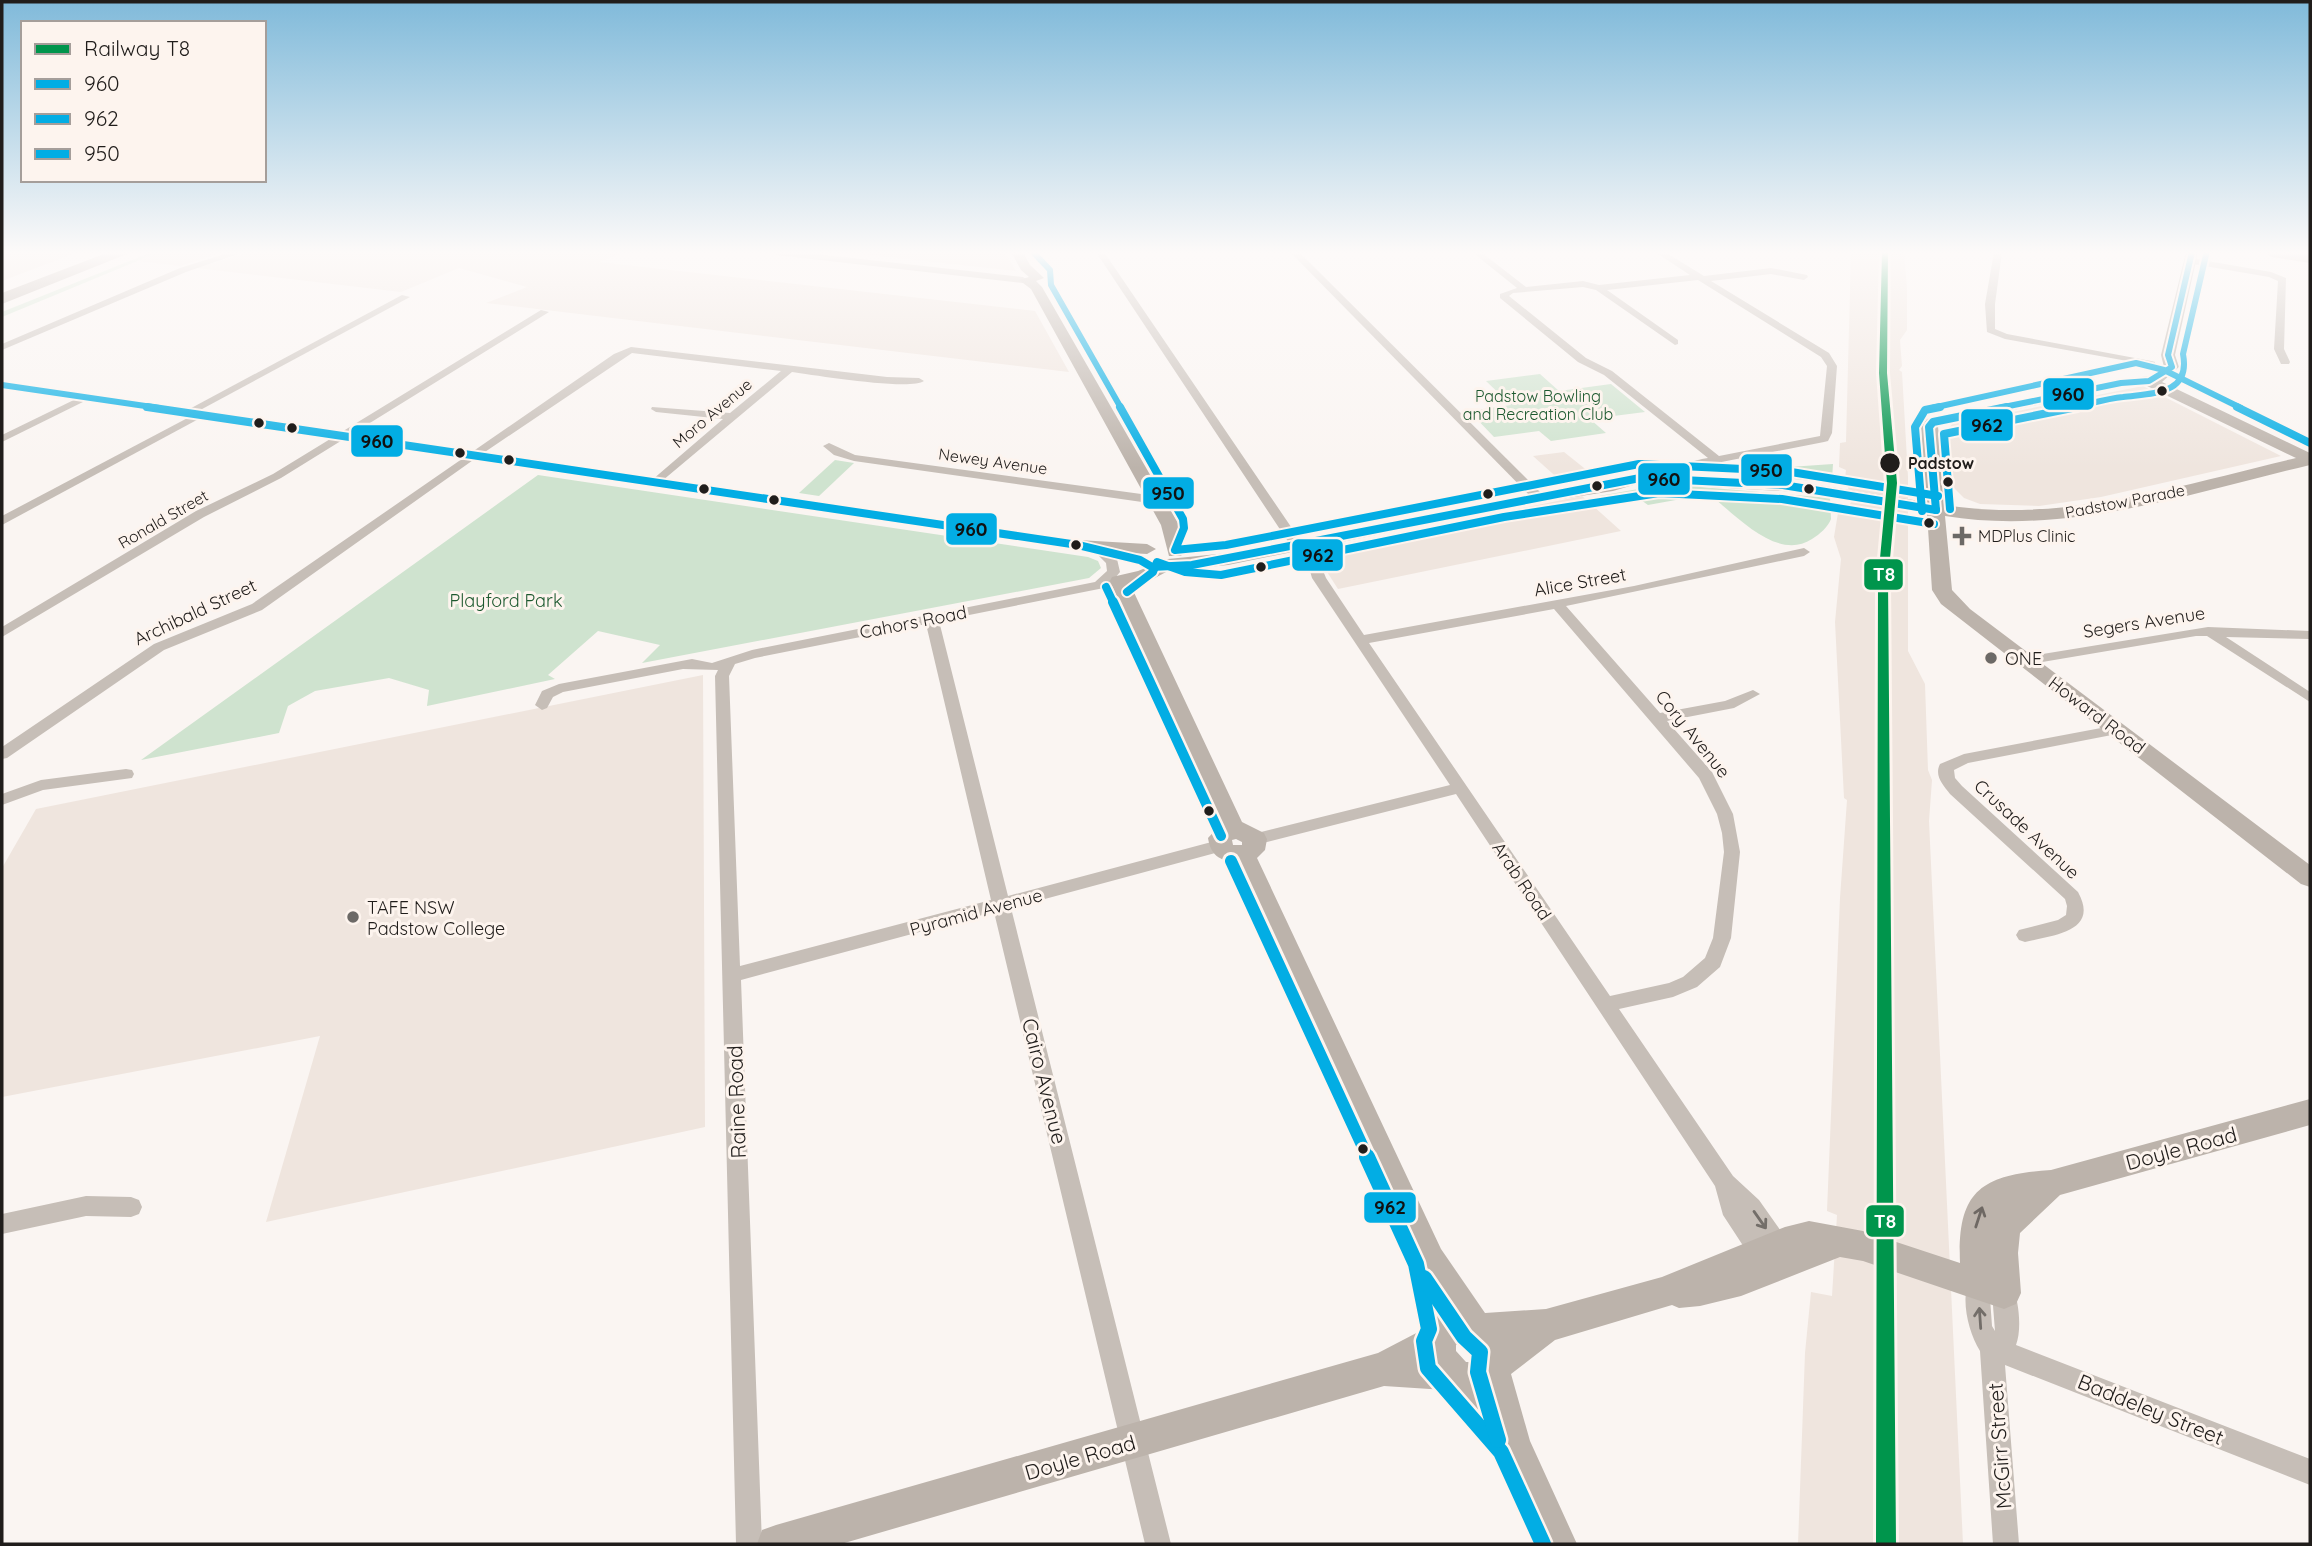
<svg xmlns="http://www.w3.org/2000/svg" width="2312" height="1546" font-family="Quicksand,sans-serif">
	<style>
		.built { fill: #efe5de }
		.green { fill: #cfe3cf }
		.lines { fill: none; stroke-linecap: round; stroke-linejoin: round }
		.street { fill: #c6beb7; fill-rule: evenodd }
		.secondary { fill: #bcb3ab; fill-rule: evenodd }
		.highway { fill: #b9afa7; fill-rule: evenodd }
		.bus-1-far1-casing { stroke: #fdf4ee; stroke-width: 10 }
		.bus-1-casing { stroke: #fdf4ee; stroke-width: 12 }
		.bus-2-far4-casing { stroke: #fdf4ee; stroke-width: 10 }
		.bus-2-far3-casing { stroke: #fdf4ee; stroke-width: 12 }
		.bus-2-far2-casing { stroke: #fdf4ee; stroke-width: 15 }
		.bus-2-far1-casing { stroke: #fdf4ee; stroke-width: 18 }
		.bus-2-casing { stroke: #fdf4ee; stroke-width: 21 }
		.bus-3-far1-casing { stroke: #fdf4ee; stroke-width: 10 }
		.bus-3-casing { stroke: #fdf4ee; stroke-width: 12 }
		.bus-1-far1 { stroke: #02ade4; stroke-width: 6 }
		.bus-1 { stroke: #02ade4; stroke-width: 8 }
		.bus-2-far4 { stroke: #02ade4; stroke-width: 6 }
		.bus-2-far3 { stroke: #02ade4; stroke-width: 8 }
		.bus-2-far2 { stroke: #02ade4; stroke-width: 10 }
		.bus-2-far1 { stroke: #02ade4; stroke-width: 12 }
		.bus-2 { stroke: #02ade4; stroke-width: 16 }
		.bus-3-far1 { stroke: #02ade4; stroke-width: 6 }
		.bus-3 { stroke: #02ade4; stroke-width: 8 }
		.rail-1-casing { stroke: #fdf4ee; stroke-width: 6 }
		.rail-1 { fill: #00954c; fill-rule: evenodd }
		.oneway { stroke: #6e6863 }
		.oneway2 { stroke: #736e69 }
		.bus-dot { fill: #201d1b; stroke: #fdf4ee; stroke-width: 2.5 }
		.poi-dot { fill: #6c6966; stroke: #fdf4ee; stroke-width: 2.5 }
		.labels { text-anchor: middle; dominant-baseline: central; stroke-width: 6; stroke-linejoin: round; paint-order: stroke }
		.far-park-label { font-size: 16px; fill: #1d592f; stroke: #fdf4ee }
		.far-street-label { font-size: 16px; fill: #201d1b; stroke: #fdf4ee }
		.far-stop-label { font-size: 16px; font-weight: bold; fill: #201d1b; stroke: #fdf4ee; text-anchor: start }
		.far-poi-label { font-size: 16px; fill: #201d1b; stroke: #fdf4ee; text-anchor: start }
		.street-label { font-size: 18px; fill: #201d1b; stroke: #fdf4ee }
		.park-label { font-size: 18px; fill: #1d592f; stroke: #fdf4ee }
		.poi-label { font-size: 18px; fill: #201d1b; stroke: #fdf4ee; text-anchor: start }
		.near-street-label { font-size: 21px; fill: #201d1b; stroke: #fdf4ee }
		.line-badge { stroke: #fdf4ee; stroke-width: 2.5 }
		.badge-label { font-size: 19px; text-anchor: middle; font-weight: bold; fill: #fff }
		.pale-badge-label { font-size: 19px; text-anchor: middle; font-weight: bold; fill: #111 }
	</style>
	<rect width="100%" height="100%" fill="#faf5f2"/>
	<g class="built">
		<path d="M2,252H78L2,281Z"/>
		<path d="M159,252H224L180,266L138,261Z"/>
		<path d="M249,252H625L599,262L1035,311L1069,372L486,303L527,287L459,268L401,292L197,268Z"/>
		<path d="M843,252H1005L1016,271Z"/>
		<path d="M1851,252H1904L1907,288V330L1900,340L1902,366L1899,370L1902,372L1908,477V651L1925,684L1928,770L1932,780L1929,821L1963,1544H1798L1805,1353L1811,1292L1832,1296L1837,1215L1827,1211L1840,898L1847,800L1844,798L1835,622L1841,559L1834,537L1839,507L1849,506L1851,502L1848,487L1844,486L1846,470L1839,467L1840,443L1846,442Z"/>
		<path d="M2143,386L2281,456L2101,497L2039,506L1980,504L1964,498L1953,487L1948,429L1952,424Z"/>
		<path d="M1564,452L1594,476L1562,482L1533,456Z"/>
		<path d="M1582,496L1621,531L1338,589L1313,550Z"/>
		<path d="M703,675L705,1127L266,1222L320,1036L2,1097V868L36,809Z"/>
	</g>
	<g class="green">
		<path d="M152,252H159L2,317V312Z"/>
		<path d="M1540,374L1559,391L1611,384L1645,412L1590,419L1606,433L1551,441L1539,431L1494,437L1469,411L1511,405L1486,381Z"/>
		<path d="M835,460L854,463L819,496L799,493Z"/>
		<path d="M1747,461L1759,469L1833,464L1832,479L1822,482L1707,470Z"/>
		<path d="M538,475L1088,557L1098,561L1101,568L1089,578L642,663L660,645L598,631L548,675L555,679L427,706L429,690L389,678L315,691L288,706L279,733L141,760Z"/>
		<path d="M1689,486L1830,498L1831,519C1828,527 1820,534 1812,539C1777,562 1736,515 1709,494L1648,505L1638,498L1609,504L1599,496L1644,488Z"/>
	</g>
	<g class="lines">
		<g class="street">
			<path d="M231,252H244L186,272L2,350V344L180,268Z"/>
			<path d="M772,252H798L1023,277L1027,280L1023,283L776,255Z"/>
			<path d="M1096,252H1104L1302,543L1320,563L1326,578L1364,635L1634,586L1804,548L1810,552L1804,556L1566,606L1660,713L1725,701L1753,690L1760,694L1734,708L1667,721L1712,772L1733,814L1740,852L1731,938L1720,967L1697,987L1673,997L1619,1009L1733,1176L1759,1200L1790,1244L1793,1251L1790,1258L1782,1261L1774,1258L1771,1264L1763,1268L1755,1264L1723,1215L1715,1186L1456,794L1255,845L1249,843L1247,839L1249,835L1450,785L1312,578L1308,564L1291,546ZM1554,609L1699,778L1717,814L1722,833L1724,852L1713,938L1705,958L1683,977L1669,983L1610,996L1369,643Z"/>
			<path d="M1290,252H1299L1543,495V501H1535Z"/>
			<path d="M1472,252H1481L1526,287L1583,281L1599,285L1690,275L1655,252H1665L1704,276L1771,268L1807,275L1808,277L1804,280L1771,274L1711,281L1829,353L1837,366L1832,433L1828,441L1824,442L1696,467L1688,471L1682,480H1674L1672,478C1682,463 1691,461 1708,458L1604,375L1578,362L1500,298V294L1517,288ZM1698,280L1821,357L1827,366L1820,436L1719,456L1612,371L1586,358L1509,296L1513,293L1583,287L1596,290L1675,345L1678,344V340L1607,290Z"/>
			<path d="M1994,252H2002L1995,304V329L2007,334L2151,361L2155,362V366L2005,339L1987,332L1985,304Z"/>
			<path d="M2190,258L2271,272L2286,278L2284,349L2290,362L2289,364H2281L2274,349L2278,281L2269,277L2187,263V259Z"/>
			<path d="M402,295L410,297L191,415L182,413Z"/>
			<path d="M541,310L549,312L281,478L204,517L2,637V627L196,511L273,474Z"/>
			<path d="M631,347L887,377L919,378L924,381C910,391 814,375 792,372L656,486L652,484V480L723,419L656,412L651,409L652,407L730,413L781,371L632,353L476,458L262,610L164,650L7,758L2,759V747L154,644L252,604L614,354Z"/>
			<path d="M82,396L91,398L2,442V435Z"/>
			<path d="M197,413L206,415L2,525V516Z"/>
			<path d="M829,443L855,455L1156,496L1162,500L1156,504L854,461L834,455L823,446Z"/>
			<path d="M1099,546L1117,559L1120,572L1115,578H1124V584L939,621L1008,896L1219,840L1225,842L1227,846L1225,850L1219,852L1011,908L1171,1544H1145L994,912L741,980L762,1544H736L715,676L718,670L683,669L563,692L553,697L547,708L542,710L535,705L542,691L559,684L692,659L712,663L752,650L1095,582L1107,571L1106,563L1093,550ZM926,624L991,900L740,966L729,676L735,664L755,658Z"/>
			<path d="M2208,627L2310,631V639L2226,637L2310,692V702L2207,636H2196L2025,665L2018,661L2025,657Z"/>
			<path d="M2117,725L2122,727L2125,730L2122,733L1968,763L1954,770L1955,778L1962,786L2078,892C2100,932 2053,935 2025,942L2019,940L2016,935L2019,930L2058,920L2066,915L2067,906L2065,899L1950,794C1943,785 1934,776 1940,764L1964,754Z"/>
			<path d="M126,769L132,770L134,774L132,778L43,790L2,805V794L41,780Z"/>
			<path d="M86,1196L131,1197L139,1200L142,1207L139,1214L131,1217L86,1216L2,1234V1214Z"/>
			<path d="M1978,1273L1986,1276L1989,1284L1992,1326L1995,1331L1992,1293L1996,1285L2004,1282L2012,1285C2019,1300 2022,1330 2016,1345L2310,1459V1485L2005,1365L2019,1544H1993L1980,1351C1968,1331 1960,1299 1970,1276Z"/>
		</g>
		<g class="secondary">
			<path d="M1011,252H1023L1030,265L1044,278L1036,281L1042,287L1179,525L1184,552L1181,556H1169L1161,525L1031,289L1019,280L1029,277L1021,270Z"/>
			<path d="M2186,252H2198L2175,355L2179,367L2162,382L2310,453V465C2192,493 2068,536 1945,516L1952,590L1970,609L2310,865V887L2301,884L1941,604L1932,590L1927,513L1798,492L1640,483L1613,491L1523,505L1228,565L1168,571L1151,580L1130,584L1242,822L1264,833L1267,839L1265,850L1257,858L1441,1249L1485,1313L1546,1309L1662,1277L1785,1227L1809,1221L1863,1231L1960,1263C1957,1190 1982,1175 2051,1170L2310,1099V1125L2060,1195L2020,1233L2018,1253L2021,1293L2016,1304L2004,1309L1863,1261L1840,1257L1741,1296L1700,1306L1679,1308L1672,1305L1555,1340L1511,1374L1530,1441L1577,1544H1539L1496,1448L1445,1390L1384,1386L841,1544H757L762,1530L776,1525L1378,1353L1426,1328L1417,1270L1236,864C1219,859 1211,856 1208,838L1220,825L1110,581L1112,577L1138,571L1168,559L1228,553L1640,473L1798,482L1926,502L1921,427L1927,419L2121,379L2152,376L2164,367L2161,355ZM2145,385L2296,458C2181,485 2063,524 1944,505L1938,426L2121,387ZM1236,839L1242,842V845H1233L1232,840ZM1460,1342L1474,1349L1477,1358L1475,1362H1466L1456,1351V1345Z"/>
			<path d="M2,381L1078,540L1147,544L1156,549L1147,554L1078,550L2,389Z"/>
		</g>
		<g class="highway">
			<path d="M109,252H132L2,304V293Z"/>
			<path d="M2264,252L2310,253V263L2272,257Z"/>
		</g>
		<g class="bus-1-far1-casing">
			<g id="bus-1-far1">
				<path d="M2,385L159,408"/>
				<path d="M1999,408L2121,383L2149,381L2172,367L2168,355L2192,252"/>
			</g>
		</g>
		<g class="bus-1-casing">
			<g id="bus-1">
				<path d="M147,407L1078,545L1140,560L1152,567L1192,565L1640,478L1783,485L1936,510"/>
				<path d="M1936,510L1929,427L1933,422L2007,407"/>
			</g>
		</g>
		<g class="bus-2-far4-casing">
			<path id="bus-2-far4" d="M2068,408C2086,405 2104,399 2123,397C2152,393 2191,395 2183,354L2206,255"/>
		</g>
		<g class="bus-2-far3-casing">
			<g id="bus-2-far3">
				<path d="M1950,509L1944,434L2077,407"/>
				<path d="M1106,587L1114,604"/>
				<path d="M1127,592L1153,572L1157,562L1185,572L1221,575L1504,517L1659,493L1782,499L1934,524"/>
			</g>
		</g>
		<g class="bus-2-far2-casing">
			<path id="bus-2-far2" d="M1113,602L1221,836"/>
		</g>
		<g class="bus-2-far1-casing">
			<path id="bus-2-far1" d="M1231,861L1368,1158"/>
		</g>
		<g class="bus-2-casing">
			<g id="bus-2">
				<path d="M1367,1157L1416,1264L1429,1329L1424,1341L1428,1368L1501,1452L1543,1544"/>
				<path d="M1424,1278L1464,1337L1480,1352L1478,1372L1498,1440"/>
			</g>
		</g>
		<g class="bus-3-far1-casing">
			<g id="bus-3-far1">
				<path d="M1033,252L1050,270L1051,285L1121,408"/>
				<path d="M1932,408L2136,363L2164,370L2241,408"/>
			</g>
		</g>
		<g class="bus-3-casing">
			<g id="bus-3">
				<path d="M1120,407L1183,519L1184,528L1175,550L1226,545L1639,464L1785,471L1938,496"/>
				<path d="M2237,407L2310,443"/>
				<path d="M1922,511L1915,427L1925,410L1940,407"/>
			</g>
		</g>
		<use href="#bus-1-far1" class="bus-1-far1"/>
		<use href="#bus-1" class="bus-1"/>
		<use href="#bus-2-far4" class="bus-2-far4"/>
		<use href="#bus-2-far3" class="bus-2-far3"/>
		<use href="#bus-2-far2" class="bus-2-far2"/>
		<use href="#bus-2-far1" class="bus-2-far1"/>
		<use href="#bus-2" class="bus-2"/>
		<use href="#bus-3-far1" class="bus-3-far1"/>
		<use href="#bus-3" class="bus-3"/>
		<g class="rail-1-casing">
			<path id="rail-1" d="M1882,252H1888L1887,373L1897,483L1888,580L1896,1544H1876L1878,580L1887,483L1879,373Z"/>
		</g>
		<use href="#rail-1" class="rail-1"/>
	</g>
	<defs><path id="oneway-shaft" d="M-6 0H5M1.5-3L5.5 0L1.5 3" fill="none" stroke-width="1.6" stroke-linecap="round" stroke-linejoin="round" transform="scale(1.75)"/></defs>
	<use class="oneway" href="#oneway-shaft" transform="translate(1979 1217) rotate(-72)"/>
	<g class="oneway2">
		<use href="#oneway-shaft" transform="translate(1760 1220) rotate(55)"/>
		<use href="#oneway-shaft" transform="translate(1980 1318) rotate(-94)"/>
	</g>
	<linearGradient id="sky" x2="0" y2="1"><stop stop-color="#80bada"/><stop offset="0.54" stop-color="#fdfaf9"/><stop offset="1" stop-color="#fdfaf9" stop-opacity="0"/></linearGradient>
	<rect width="2312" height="468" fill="url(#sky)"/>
	<g class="bus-dot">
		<circle cx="2162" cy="391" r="6"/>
		<circle cx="259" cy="423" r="6"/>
		<circle cx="292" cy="428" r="6"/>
		<circle cx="460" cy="453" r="6"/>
		<circle cx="509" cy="460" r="6"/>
		<circle cx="1890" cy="463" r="11"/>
		<circle cx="1948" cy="482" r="6"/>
		<circle cx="1597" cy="486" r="6"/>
		<circle cx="704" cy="489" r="6"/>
		<circle cx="1809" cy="489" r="6"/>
		<circle cx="1488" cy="494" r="6"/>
		<circle cx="774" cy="500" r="6"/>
		<circle cx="1929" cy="523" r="6"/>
		<circle cx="1076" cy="545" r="6"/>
		<circle cx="1261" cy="567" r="6"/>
		<circle cx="1209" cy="811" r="6"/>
		<circle cx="1363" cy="1149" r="6"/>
	</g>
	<g class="poi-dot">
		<path d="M1958.5 525.5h7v7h7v7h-7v7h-7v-7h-7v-7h7z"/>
		<circle cx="1991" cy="658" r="7"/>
		<circle cx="353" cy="917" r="7"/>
	</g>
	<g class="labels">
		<g class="far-park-label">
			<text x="1538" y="396">Padstow Bowling<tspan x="1538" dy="18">and Recreation Club</tspan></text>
		</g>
		<g class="far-street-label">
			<text transform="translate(712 413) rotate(-40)">Moro Avenue</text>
			<text transform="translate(993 461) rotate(8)">Newey Avenue</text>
			<text transform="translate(2125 501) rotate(-11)">Padstow Parade</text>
			<text transform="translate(163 519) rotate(-30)">Ronald Street</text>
		</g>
		<g class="far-stop-label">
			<text x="1908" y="463">Padstow</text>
		</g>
		<g class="far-poi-label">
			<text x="1978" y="536">MDPlus Clinic</text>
		</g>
		<g class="street-label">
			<text transform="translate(1580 582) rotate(-10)">Alice Street</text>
			<text transform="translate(195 612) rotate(-25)">Archibald Street</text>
			<text transform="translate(913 622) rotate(-11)">Cahors Road</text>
			<text transform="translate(2144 622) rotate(-9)">Segers Avenue</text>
			<text transform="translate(2097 715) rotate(37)">Howard Road</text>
			<text transform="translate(1693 734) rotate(51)">Cory Avenue</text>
			<text transform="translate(2027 829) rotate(43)">Crusade Avenue</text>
			<text transform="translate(1522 881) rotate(56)">Arab Road</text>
			<text transform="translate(976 912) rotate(-15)">Pyramid Avenue</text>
		</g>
		<g class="park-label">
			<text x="506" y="600">Playford Park</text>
		</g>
		<g class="poi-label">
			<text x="2005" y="658">ONE</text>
			<text x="367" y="907">TAFE NSW<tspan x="367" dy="21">Padstow College</tspan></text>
		</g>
		<g class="near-street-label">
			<text transform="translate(1045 1081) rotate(76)">Cairo Avenue</text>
			<text transform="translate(736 1102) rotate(-92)">Raine Road</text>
			<text transform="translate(2181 1148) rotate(-15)">Doyle Road</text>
			<text transform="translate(2151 1409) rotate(22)">Baddeley Street</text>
			<text transform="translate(1999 1446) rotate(-94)">McGirr Street</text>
			<text transform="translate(1080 1457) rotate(-16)">Doyle Road</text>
		</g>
	</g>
	<g class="line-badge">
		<rect x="2042" y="377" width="53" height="34" rx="7" fill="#02ade4"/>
		<rect x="1960" y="408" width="54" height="34" rx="7" fill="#02ade4"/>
		<rect x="350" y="424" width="54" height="34" rx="7" fill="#02ade4"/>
		<rect x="1740" y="453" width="53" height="34" rx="7" fill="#02ade4"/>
		<rect x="1637" y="462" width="54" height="34" rx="7" fill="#02ade4"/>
		<rect x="1142" y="476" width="53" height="34" rx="7" fill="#02ade4"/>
		<rect x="945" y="512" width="53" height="34" rx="7" fill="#02ade4"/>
		<rect x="1291" y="538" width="53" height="34" rx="7" fill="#02ade4"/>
		<rect x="1863" y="558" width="41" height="33" rx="7" fill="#00954c"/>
		<rect x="1363" y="1191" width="54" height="33" rx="7" fill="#02ade4"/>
		<rect x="1865" y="1204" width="40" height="34" rx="7" fill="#00954c"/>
	</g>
	<g class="badge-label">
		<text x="1884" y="581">T8</text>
		<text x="1885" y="1228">T8</text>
	</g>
	<g class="pale-badge-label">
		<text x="2068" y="401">960</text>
		<text x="1987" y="432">962</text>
		<text x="377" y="448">960</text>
		<text x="1766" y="477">950</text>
		<text x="1664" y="486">960</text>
		<text x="1168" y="500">950</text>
		<text x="971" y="536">960</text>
		<text x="1318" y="562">962</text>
		<text x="1390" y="1214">962</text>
	</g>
	<rect width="2312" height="1546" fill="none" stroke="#201d1b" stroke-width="7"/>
	<rect x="21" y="21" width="245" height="161" fill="#fdf4ee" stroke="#a59e9a" stroke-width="2"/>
	<rect x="35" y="44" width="35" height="10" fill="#00954c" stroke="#a59e9a" stroke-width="2"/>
	<text x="84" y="56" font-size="21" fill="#201d1b">Railway T8</text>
	<rect x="35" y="79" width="35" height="10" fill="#02ade4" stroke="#a59e9a" stroke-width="2"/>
	<text x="84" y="91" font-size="21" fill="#201d1b">960</text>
	<rect x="35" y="114" width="35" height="10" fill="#02ade4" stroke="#a59e9a" stroke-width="2"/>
	<text x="84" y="126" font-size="21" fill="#201d1b">962</text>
	<rect x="35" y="149" width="35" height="10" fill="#02ade4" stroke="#a59e9a" stroke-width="2"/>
	<text x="84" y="161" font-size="21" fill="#201d1b">950</text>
</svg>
